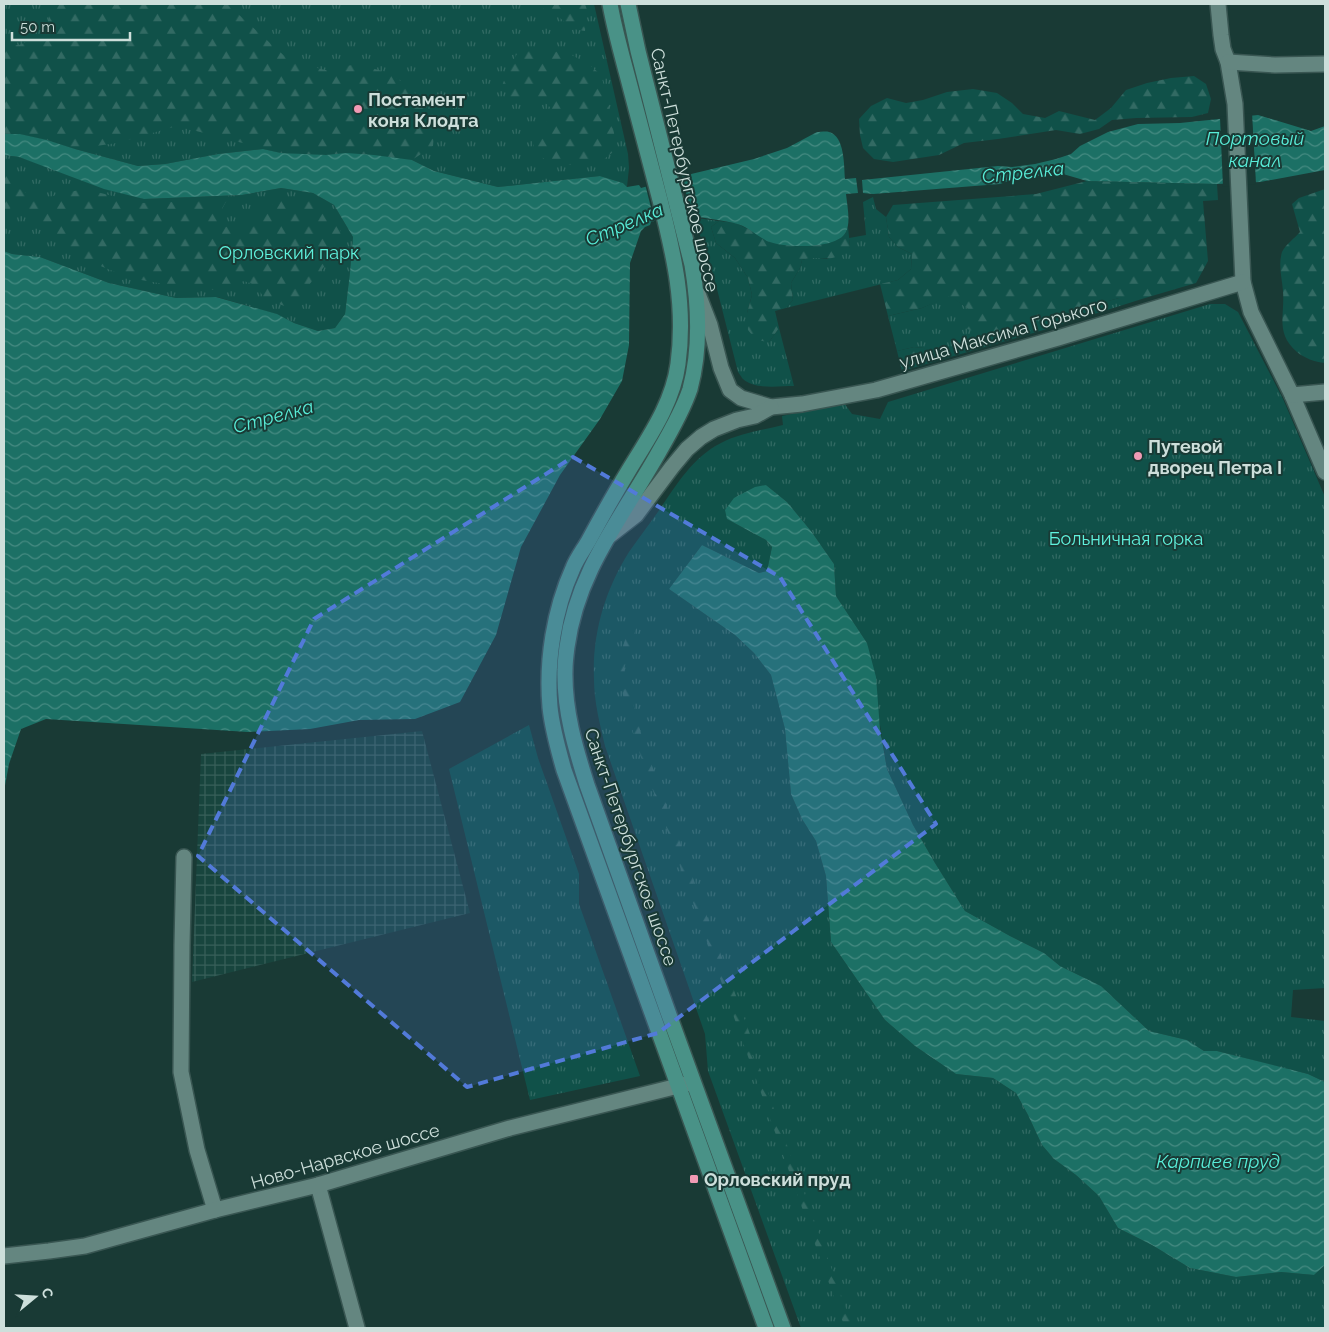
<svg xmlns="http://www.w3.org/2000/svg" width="1329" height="1332" font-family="Raleway,sans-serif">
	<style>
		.industrial { fill: url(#industrial-grid) }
		.grass { fill: url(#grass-tufts) }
		.forest { fill: url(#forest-firs) }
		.water { fill: url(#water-waves) }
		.pier { fill: #193a35 }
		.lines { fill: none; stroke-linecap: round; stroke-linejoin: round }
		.minor-casing { stroke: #395652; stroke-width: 18 }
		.primary-casing { stroke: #395652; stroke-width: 18 }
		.minor { stroke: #648680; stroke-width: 15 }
		.primary { stroke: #499287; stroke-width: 15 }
		.marked { fill: #527ad9; fill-opacity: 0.2; stroke: #527ad9; stroke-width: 4; stroke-dasharray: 10 6; stroke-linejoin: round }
		.poi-dot { fill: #f09ab4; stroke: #193a35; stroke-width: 2 }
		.labels { text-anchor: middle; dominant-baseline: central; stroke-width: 4; stroke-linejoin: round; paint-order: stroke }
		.poi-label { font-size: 18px; font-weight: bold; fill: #cddfdb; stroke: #193a35; text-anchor: start }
		.street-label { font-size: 18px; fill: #cddfdb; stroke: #193a35 }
		.park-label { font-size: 18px; fill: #5ff2dd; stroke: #193a35 }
		.water-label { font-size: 19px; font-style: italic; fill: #58edd8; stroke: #193a35 }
	</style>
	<defs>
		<pattern id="industrial-grid" width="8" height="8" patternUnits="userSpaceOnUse" patternTransform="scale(1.25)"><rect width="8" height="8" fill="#18453e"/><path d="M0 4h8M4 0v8" fill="none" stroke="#385f59"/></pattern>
		<pattern id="grass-tufts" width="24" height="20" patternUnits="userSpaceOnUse" patternTransform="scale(1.25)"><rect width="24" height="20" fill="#105149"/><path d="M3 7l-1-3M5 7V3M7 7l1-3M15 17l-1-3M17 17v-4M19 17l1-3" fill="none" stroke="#326a63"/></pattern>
		<pattern id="forest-firs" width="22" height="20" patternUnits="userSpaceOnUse" patternTransform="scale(1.25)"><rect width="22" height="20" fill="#105149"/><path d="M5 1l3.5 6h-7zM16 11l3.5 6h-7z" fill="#326a63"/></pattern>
		<pattern id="water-waves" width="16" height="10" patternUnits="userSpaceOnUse" patternTransform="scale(1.25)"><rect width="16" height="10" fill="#1c7065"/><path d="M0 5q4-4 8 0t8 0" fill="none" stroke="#468b82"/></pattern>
	</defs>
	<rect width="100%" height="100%" fill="#193a35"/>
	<path class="industrial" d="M422,731L470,913L192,982L201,754Z"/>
	<g class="grass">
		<path d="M4,4H594L628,154L629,168L627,187L623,183L600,176L498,187L434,171L412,160L281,153L263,149L218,154L165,164L138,166L75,149L47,140L20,134H4Z"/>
		<path d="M4,155L19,157L144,199L242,195L281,188L313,193L334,205L353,237L350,272L345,314L335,328L318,331L294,323L276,314L217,297L176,298L109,283L40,257L12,254L4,251Z"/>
		<path d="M873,197L876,209L886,217L889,237L898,247L912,254L911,269L898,280L786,308L793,300L791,283L800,268L802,260L812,257L827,259L850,247L849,238L866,235L863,202Z"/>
		<path d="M696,218L719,221L711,227L716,243L735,258L748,278L752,295L747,313L769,342L779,328L794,386C779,386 755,390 743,379C742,378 739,373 738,372L716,285L705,246L699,233Z"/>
		<path d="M950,295L968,309L1054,316L1119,298H1145L1047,329L902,371L901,367L928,359L924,348L914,347L897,351L888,316L922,308Z"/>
		<path d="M1210,304H1225L1238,312L1283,399L1325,497V988L1293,990L1291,1017L1325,1021V1082L1308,1074L1217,1051H1204L1187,1040L1149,1031L1101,986L1060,966L1044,953L1010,936L965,911L935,863L913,825L887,769L867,643L836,596L834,564L811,531L787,502L766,485L727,519L766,540L772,547L767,571L759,573L702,545L669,589L735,635L754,653L771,675L785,729L791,794L802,819L816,841L826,876L831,942L885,1020L915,1046L956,1074L993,1078L1016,1093L1028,1115L1042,1145L1054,1159L1076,1175L1099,1196L1118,1228L1152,1245L1190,1268L1236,1277L1281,1272L1314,1275L1325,1265V1328H801L708,1071L705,1034L605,746C600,724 594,702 594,679C592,634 605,590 629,552C639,538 650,523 660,509C677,484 693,457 721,443C740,433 763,430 783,425L782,416L844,403L852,414L880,419L888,402Z"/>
		<path d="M529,725L538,758L579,874V904L640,1076L530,1100L449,769Z"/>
	</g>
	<g class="forest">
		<path d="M51,4H227L290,61L325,70L357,64L389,73L411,88L435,118L433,146L412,160L374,155L346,153L326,155L281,153L177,126L117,143L75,149L47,140L20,134H4V45H19L46,34Z"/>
		<path d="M529,4H585L587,10L585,31L573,29L553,12Z"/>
		<path d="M534,49L568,53L590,65L601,75L605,89L615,138L613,152L599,163L578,165L554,164L535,154L533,142L542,127L552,116L551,108L542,100L512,102L502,86L508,70L517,54Z"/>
		<path d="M1194,76L1206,84L1211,99L1208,113L1192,117L1136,118L1112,120L1099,129L1080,134L1056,130L998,139L964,143L939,155L893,162L874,159L863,148L860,135L859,119L871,106L887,98L906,103L923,100L947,92L973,89L997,93L1012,103L1023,114L1045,118L1059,111L1095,120L1111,108L1126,90L1147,83L1171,78Z"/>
		<path d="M4,165L8,168L12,184L26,193L45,200L58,194L85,189L140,203L172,202L193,196L227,200L222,209L219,226L240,228L261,211L281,200H306L330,208L340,224L341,239L333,256L308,286L303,304L294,309L266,300L255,285L244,281L218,291L188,284H164L130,278L71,254L48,236L31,212L11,208L4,212Z"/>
		<path d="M1087,181L1217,184L1218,200L1203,201L1208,261L1196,283L1145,298H1119L1020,325L984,334L967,329L968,309L950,296L922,308L888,316L880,284L898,280L911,269L912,254L898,247L889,237L886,217L893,205L1036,194Z"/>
		<path d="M1325,189V363C1315,362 1304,358 1297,352C1275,333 1285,316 1283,291C1282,278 1278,265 1282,252C1285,245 1295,238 1300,232L1292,204L1299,198Z"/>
		<path d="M719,221L736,223L756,233L768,241L845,234L848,227L850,247C833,266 822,254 802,260L800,268L791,283L793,300L786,308L775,311L779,328L769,342L756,340L748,330L747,313L752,295L748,278L735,258L716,243L711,227Z"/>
		<path d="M914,347L924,348L930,354L928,359L901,367L897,351Z"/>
		<path d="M630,624L637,625L624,669L643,741L751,1037L747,1043L755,1062L760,1068L766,1087L853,1328H845L636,743L616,669Z"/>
	</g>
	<g class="water">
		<path d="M1258,115L1311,131L1325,126V170L1260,182L1217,184L1087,181L1063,174L1037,176L1014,179L1000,184L873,194L863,193L862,180L998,166L1012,167L1035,164L1056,159L1071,154L1080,146L1108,132L1138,124L1180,123Z"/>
		<path d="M817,132C820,132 826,131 829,132C845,136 844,166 845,179L856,178L858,193L846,194C847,205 851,222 846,232C837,250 783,248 767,241C756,235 747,226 734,223C721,220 705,218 692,216C685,215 659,220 651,222L650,225L645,227L641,231L630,263L629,345L622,381L600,419L560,475L521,547L496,635L460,702L415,719L359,720L310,729L248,732L46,719L21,729L9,764L4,791V988V251L12,254L40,257L109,283L176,298L216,297L277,314L294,323L318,331L335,328L345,314L350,272L353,237L334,205L313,193L281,188L242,195L144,199L104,189L19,157L4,155V134H20L47,140L75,149L138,166L165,164L218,154L263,149L281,153L326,155L346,153L374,155L412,160L434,171L498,187L600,176L623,183L627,187L639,185L641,188L687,175L754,159L787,148Z"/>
		<path d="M766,485L787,502L811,531L834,564L836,596L867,643L876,677L880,729L887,769L913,825L935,863L965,911L1010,936L1044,953L1060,966L1101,986L1149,1031L1187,1040L1204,1051H1217L1261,1062L1308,1074L1325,1082V1265L1314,1275L1281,1272L1236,1277L1190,1268L1152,1245L1118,1228L1099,1196L1076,1175L1054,1159L1042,1145L1028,1115L1016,1093L993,1078L956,1074L915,1046L885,1020L831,942L826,876L816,841L802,819L791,794L785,729L771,675L754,653L735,635L669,589L702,545L759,573L767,571L772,547L766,540L727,519L725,510L734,498L755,487Z"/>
	</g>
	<g class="pier">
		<path d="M1252,113L1256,184L1223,187L1220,117Z"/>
		<path d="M681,174L693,219L655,223L645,184Z"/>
	</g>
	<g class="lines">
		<g class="minor-casing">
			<g id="minor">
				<path d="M1218,4L1221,35L1223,49L1228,62L1235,104L1243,282L1251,312L1292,395L1325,472"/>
				<path d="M1228,62L1275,65L1325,64"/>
				<path d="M698,294L710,325L721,368L730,390L741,398L771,407L802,404L876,390L1058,338L1243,282"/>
				<path d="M1292,395L1325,392"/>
				<path d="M609,536L636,515L672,467L687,449L701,437L714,429L737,420L755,416L771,407"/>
				<path d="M184,857L182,945L181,1072L197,1150L215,1210"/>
				<path d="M318,1185L357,1328"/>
				<path d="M4,1256L49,1251L85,1246L215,1210L318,1185L510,1128L690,1083"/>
			</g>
		</g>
		<g class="primary-casing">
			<g id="primary">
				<path d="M610,4C615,32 623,59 630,86C640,124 650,162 660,200C674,255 686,306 678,364C673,403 649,437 629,470C615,493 602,516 589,540C584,549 577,558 573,568C554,610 546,661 550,707C552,728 558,749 564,770L766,1328"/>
				<path d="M628,4L638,51L692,265C699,306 701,348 690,389C683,410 671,431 660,450C624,515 577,570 567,647C566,655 565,662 565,670C564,710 575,747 587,785L668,1012L783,1328"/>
			</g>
		</g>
		<use href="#minor" class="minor"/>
		<use href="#primary" class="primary"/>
	</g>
	<path class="marked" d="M573,457L780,577L936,824L658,1033L467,1087L198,856L314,619Z"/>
	<g class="poi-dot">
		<circle cx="358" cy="109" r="5"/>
		<circle cx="1138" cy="456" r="5"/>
		<rect x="689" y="1174" width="10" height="10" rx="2.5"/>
	</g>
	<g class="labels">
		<g class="poi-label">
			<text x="368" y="99">Постамент<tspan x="368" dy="21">коня Клодта</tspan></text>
			<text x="1148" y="446">Путевой<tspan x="1148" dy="21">дворец Петра I</tspan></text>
			<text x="704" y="1179">Орловский пруд</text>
		</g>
		<g class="street-label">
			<text transform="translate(685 170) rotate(77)">Санкт-Петербургское шоссе</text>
			<text transform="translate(1003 333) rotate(-16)">улица Максима Горького</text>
			<text transform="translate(631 847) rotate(71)">Санкт-Петербургское шоссе</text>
			<text transform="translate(345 1156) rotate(-16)">Ново-Нарвское шоссе</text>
		</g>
		<g class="park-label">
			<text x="289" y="252">Орловский парк</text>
			<text x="1126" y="538">Больничная горка</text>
		</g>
		<g class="water-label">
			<text x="1255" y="138">Портовый<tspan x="1255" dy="22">канал</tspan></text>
			<text transform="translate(1023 172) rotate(-6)">Стрелка</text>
			<text transform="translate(624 224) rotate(-23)">Стрелка</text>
			<text transform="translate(273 416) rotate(-15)">Стрелка</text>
			<text x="1218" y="1161">Карпиев пруд</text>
		</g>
	</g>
	<rect width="1329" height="1332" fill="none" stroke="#cddfdb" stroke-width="10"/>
	<g transform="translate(35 1297) rotate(72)" stroke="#193a35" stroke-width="4" paint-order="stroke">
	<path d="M0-4L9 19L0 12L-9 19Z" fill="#cddfdb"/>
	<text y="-8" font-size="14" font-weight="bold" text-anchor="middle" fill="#cddfdb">С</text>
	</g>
	<path d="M12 32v8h118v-8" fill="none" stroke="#cddfdb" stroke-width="2.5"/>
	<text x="20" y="32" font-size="15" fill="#cddfdb" stroke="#193a35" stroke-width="4" paint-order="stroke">50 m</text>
</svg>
